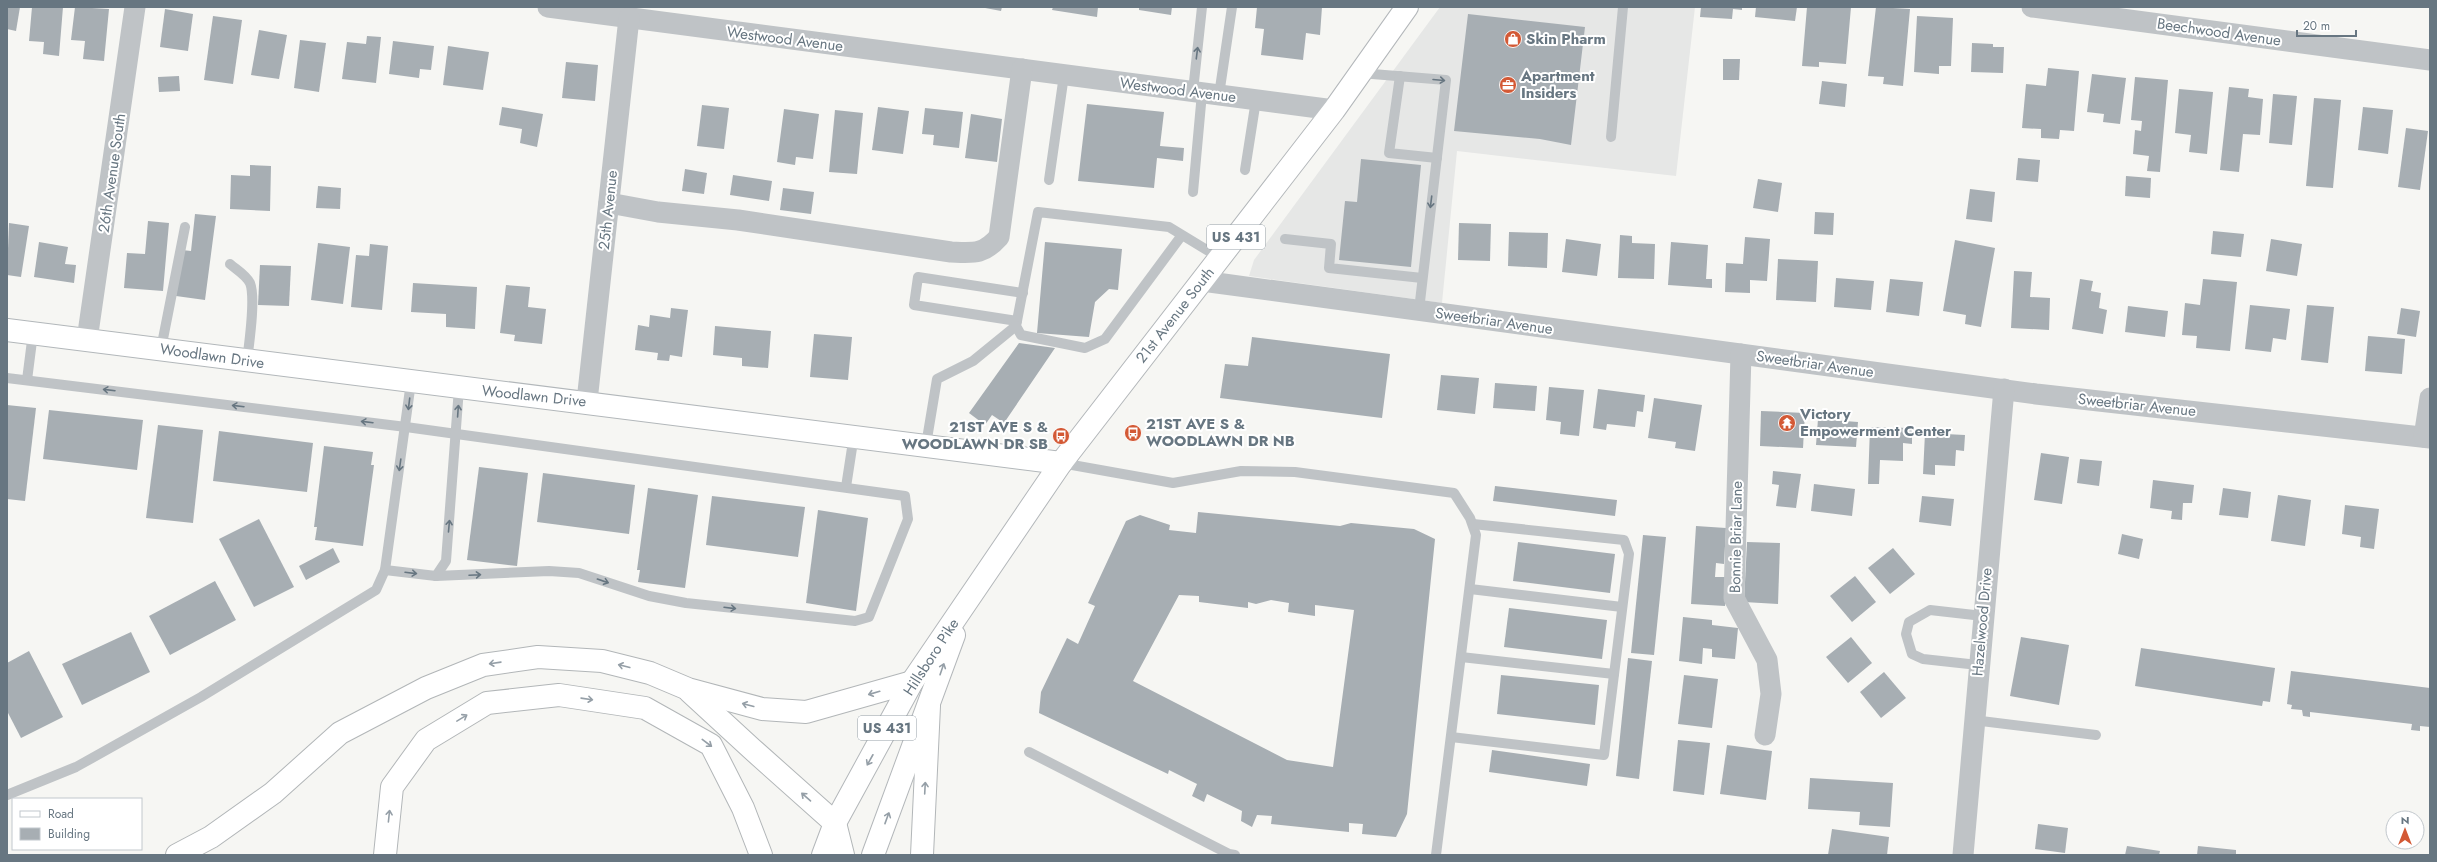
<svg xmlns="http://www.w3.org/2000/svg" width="2437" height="862" font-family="Jost,sans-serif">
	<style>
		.built { fill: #e6e7e6 }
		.building { fill: #a7aeb3; fill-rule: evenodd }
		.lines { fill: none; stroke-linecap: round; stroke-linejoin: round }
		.secondary-casing { stroke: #b2b7ba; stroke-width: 24 }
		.primary-casing { stroke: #b3b7ba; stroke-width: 24 }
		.motorway-casing { stroke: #b2b6b8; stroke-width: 24 }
		.service { stroke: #bfc3c6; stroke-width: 10 }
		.minor { stroke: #bfc3c6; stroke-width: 21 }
		.secondary { stroke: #fff; stroke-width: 22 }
		.primary { stroke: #fff; stroke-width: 22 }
		.motorway { stroke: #fff; stroke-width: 22 }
		.oneway { stroke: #677681 }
		.oneway2 { stroke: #959fa7 }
		.labels { text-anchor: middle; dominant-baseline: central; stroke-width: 4; stroke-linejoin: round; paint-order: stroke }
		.shield { fill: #fff; stroke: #959fa7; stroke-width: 1 }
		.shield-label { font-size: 14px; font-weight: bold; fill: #677681 }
		.street-label { font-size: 15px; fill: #677681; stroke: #fff }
		.poi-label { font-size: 15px; font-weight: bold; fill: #677681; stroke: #fff; text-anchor: start }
	</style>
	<rect width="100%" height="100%" fill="#f6f6f3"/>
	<path class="built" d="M1440,7H1695L1676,176L1457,151L1442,303L1249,276L1254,260Z"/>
	<g class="building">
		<path d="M7,7H20L16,31L7,29Z"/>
		<path d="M32,7H63L59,56L43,54L44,42L29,41Z"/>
		<path d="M75,7L109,9L104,61L83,59L85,41L71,40Z"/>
		<path d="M980,7H1002L1001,11Z"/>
		<path d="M1053,7H1098L1097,17L1052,10Z"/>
		<path d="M1139,7H1172L1171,15L1139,10Z"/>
		<path d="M1257,7H1322L1320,35L1306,33L1303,60L1261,55L1264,29L1255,28Z"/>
		<path d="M1701,7H1742V10L1733,9L1732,19L1700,17Z"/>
		<path d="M1756,7H1797L1795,21L1755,17Z"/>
		<path d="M1807,7H1851L1846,64L1819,62V67L1802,66Z"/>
		<path d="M1876,7L1910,9L1903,86L1883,84L1884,77L1868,76Z"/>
		<path d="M165,9L193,14L188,51L160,47Z"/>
		<path d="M1468,14L1585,27L1571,145L1540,139L1454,131Z"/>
		<path d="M213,16L242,20L233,84L204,80Z"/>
		<path d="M1917,16L1953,18L1951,66H1939V74L1914,72Z"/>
		<path d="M259,30L287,35L279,79L251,75Z"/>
		<path d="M367,36L381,37L376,83L342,79L347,42L366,44Z"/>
		<path d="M300,40L326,43L319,92L294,88Z"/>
		<path d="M393,41L434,46L431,70L420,69L419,78L389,74Z"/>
		<path d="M1972,43L1993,44V47H2004L2003,73L1971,72Z"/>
		<path d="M448,46L489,52L483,90L443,85Z"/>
		<path d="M1723,59H1740L1739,80H1723Z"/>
		<path d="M566,62L598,65L595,101L562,98Z"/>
		<path d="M2048,68L2079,71L2074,131L2060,130L2059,139L2041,138V129L2022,128L2026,84L2046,86Z"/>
		<path d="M2092,74L2126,78L2120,124L2103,122L2104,114L2087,112Z"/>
		<path d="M179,76L180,91L159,92L158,77Z"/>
		<path d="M2135,77L2168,80L2160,172L2147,171L2149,156L2133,154L2135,130L2141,131L2142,121L2131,120Z"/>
		<path d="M1822,81L1847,84L1845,107L1819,104Z"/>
		<path d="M2229,87L2249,89L2248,97L2263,99L2260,135L2243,134L2239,172L2220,170Z"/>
		<path d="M2179,89L2213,92L2207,154L2189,152L2191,135L2175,133Z"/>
		<path d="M2273,94L2297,96L2292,145L2269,143Z"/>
		<path d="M2314,98L2341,100L2333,188L2306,186Z"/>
		<path d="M1087,104L1164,112L1160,146L1184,148L1183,161L1157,158L1154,188L1078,181Z"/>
		<path d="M702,105L729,108L724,149L697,146Z"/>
		<path d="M502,107L543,114L537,147L520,143L522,129L499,125Z"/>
		<path d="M878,107L909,111L903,154L872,150Z"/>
		<path d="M2363,107L2393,110L2388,154L2358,150Z"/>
		<path d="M925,108L963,112L959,148L933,145L934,135L922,134Z"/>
		<path d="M784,109L819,114L813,159L796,157L795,165L777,162Z"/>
		<path d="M835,110L863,113L857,174L829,172Z"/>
		<path d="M971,114L1002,119L997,162L965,158Z"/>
		<path d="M2406,128L2428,131L2420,190L2398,187Z"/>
		<path d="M2018,158L2040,160L2038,182L2016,180Z"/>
		<path d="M1361,159L1421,165L1411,267L1339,260L1345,201L1357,202Z"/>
		<path d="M250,165L271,166L270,211L230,209L231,175L250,176Z"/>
		<path d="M685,169L707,173L704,194L682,191Z"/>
		<path d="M733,175L772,181L769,201L730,195Z"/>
		<path d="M2126,176L2151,178L2150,198L2125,196Z"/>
		<path d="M1758,179L1782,183L1778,212L1753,208Z"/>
		<path d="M318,186L341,188L340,209L316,208Z"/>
		<path d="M783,188L814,192L811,214L780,210Z"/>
		<path d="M1970,189L1995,192L1992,222L1966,219Z"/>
		<path d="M1815,212L1834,213L1833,235L1814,234Z"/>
		<path d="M195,214L216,216L205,300L176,296L182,250L191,251Z"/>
		<path d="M148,221L169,223L163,291L124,288L127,253L145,254Z"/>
		<path d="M9,223L29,226L21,277L7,275Z"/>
		<path d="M1459,223L1491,224L1490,261L1458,260Z"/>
		<path d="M2213,231L2244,234L2241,257L2211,254Z"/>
		<path d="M1509,232L1548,233L1547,268L1508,266Z"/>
		<path d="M1620,235L1632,236V243L1655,244L1654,279L1618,278Z"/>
		<path d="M1745,237L1770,239L1767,281L1750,280V293L1725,292L1726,263L1743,264Z"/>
		<path d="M1566,239L1601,244L1597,276L1562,272Z"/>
		<path d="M2271,239L2302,244L2297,276L2266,271Z"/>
		<path d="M1955,240L1995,248L1981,327L1965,324L1966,315L1943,311Z"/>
		<path d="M39,242L68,247L65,264L76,265L74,283L34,277Z"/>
		<path d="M1045,242L1122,249L1118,290L1109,289L1095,302L1089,337L1037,333Z"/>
		<path d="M1671,242L1708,245L1706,279H1712V288L1668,285Z"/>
		<path d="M318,243L350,247L343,304L311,300Z"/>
		<path d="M370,244L388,246L382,310L351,307L356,255L369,256Z"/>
		<path d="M1778,259L1818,261L1816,302L1776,300Z"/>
		<path d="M260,265L291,266L289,306L258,305Z"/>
		<path d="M2014,271L2032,272L2030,297L2050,298L2049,330L2011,328Z"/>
		<path d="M1836,278L1874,281L1871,310L1834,307Z"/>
		<path d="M1890,279L1923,282L1919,316L1886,312Z"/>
		<path d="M2080,279L2093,281L2091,291L2101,293L2099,308L2107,310L2103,334L2072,329Z"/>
		<path d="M2203,279L2237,282L2230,351L2196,348L2197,336L2182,335L2185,303L2200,305Z"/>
		<path d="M413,283L477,287L475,329L446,327V314L411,312Z"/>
		<path d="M506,285L530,287L528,307L546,309L542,344L514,341L515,335L500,333Z"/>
		<path d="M2250,305L2290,309L2286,340L2273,338L2271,352L2245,349Z"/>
		<path d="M2307,305L2334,307L2328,363L2301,360Z"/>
		<path d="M2128,306L2168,311L2165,337L2125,332Z"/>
		<path d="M671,308L688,310L682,357L670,355L669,361L657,360L658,353L635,350L638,325L649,327L650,315L670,318Z"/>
		<path d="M2401,308L2420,311L2416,337L2397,334Z"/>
		<path d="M715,326L771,331L768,368L742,366V358L713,355Z"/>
		<path d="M814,334L852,337L848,380L810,377Z"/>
		<path d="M2368,336L2405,339L2402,374L2365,371Z"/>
		<path d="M1252,337L1390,354L1382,418L1220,398L1225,364L1248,366Z"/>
		<path d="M1019,343L1055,348L1004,423L992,415L985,425L969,413Z"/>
		<path d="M1441,375L1479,378L1475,414L1437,410Z"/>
		<path d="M1495,383L1537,386L1535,411L1493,408Z"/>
		<path d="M1549,387L1584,390L1579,436L1560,434L1561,422L1546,420Z"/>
		<path d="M1598,389L1645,395L1643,412L1637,411L1635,427L1607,424L1606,430L1593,428Z"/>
		<path d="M1654,398L1702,405L1695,451L1675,448L1676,442L1648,438Z"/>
		<path d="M7,405L36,408L25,501L7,499Z"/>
		<path d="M49,410L143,420L137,470L43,459Z"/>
		<path d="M1761,411L1805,413L1803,448L1760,446Z"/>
		<path d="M1818,419L1858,422L1856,447L1816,445Z"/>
		<path d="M158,425L203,430L193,523L146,518Z"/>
		<path d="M1870,427L1912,428V444L1903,443V461L1880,460L1879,484H1868Z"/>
		<path d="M219,431L313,443L307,492L213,481Z"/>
		<path d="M1925,433L1965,435L1964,451L1956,450L1955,466L1935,465V475L1923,474Z"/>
		<path d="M324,446L373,452L371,465H374L363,546L315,540L317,527H314Z"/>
		<path d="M2041,453L2069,457L2062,504L2034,500Z"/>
		<path d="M2080,459L2102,461L2099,486L2077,483Z"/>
		<path d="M479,467L528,473L517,566L467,560Z"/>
		<path d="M1773,471L1801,474L1796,508L1776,506L1779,485L1772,484Z"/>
		<path d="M543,473L635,485L629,534L537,522Z"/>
		<path d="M2153,480L2194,485L2192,503H2183L2182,520L2171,519L2172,511L2150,508Z"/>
		<path d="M1814,484L1855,489L1852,516L1811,511Z"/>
		<path d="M1495,486L1617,500L1615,516L1493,501Z"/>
		<path d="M648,488L698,495L685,588L638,582L640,570H637Z"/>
		<path d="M2223,488L2251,492L2248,518L2219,515Z"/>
		<path d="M2278,495L2311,500L2305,546L2271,541Z"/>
		<path d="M712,496L805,507L798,557L706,545Z"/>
		<path d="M1922,496L1954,499L1951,526L1919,522Z"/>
		<path d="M2345,505L2379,509L2374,549L2360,547L2361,537L2342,534Z"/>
		<path d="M818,510L868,518L856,611L806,603Z"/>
		<path d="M1198,512L1340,526L1351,523L1414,529L1435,539L1407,814L1396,837L1362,834L1363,824L1349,823V832L1271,824L1272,816L1257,815L1252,827L1241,821L1242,811L1207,794L1204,802L1192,796L1197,784L1169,770L1168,774L1039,713L1041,692L1067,638L1078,644L1095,606L1088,603L1126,521L1140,515L1170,525L1169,530L1196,533ZM1179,595L1199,596V602L1248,608V602L1256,604L1271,600L1289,603L1288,612L1315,616V605L1354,610L1333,767L1287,760L1133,681Z"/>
		<path d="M259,519L294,587L254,607L219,539Z"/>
		<path d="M1696,526L1726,528L1724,564L1716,563L1715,577H1727L1725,606L1691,604Z"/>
		<path d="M2122,534L2143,539L2139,559L2118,554Z"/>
		<path d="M1643,535L1666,537L1654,655L1631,653Z"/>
		<path d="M1518,542L1615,554L1610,593L1513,581Z"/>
		<path d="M1747,542L1780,543L1778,604L1744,602Z"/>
		<path d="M333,548L340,562L306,580L299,566Z"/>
		<path d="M1893,548L1915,574L1890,594L1868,568Z"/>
		<path d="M1855,576L1876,602L1852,622L1830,596Z"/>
		<path d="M215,581L236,620L170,655L149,616Z"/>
		<path d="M1509,608L1607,620L1602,659L1504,647Z"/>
		<path d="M1683,617L1712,620V625L1738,628L1735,659L1712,657V649L1703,648L1702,664L1679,661Z"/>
		<path d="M131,632L150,672L82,705L62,664Z"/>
		<path d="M1851,637L1872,663L1848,683L1826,657Z"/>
		<path d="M2021,637L2069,645L2059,705L2010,696Z"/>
		<path d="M2141,648L2275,668L2270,702L2263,701L2262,706L2135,686Z"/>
		<path d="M29,651L63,717L21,738L7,711V663Z"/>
		<path d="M1628,658L1652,661L1639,779L1616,776Z"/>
		<path d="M2291,671L2430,688V727L2420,726V731L2411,730L2412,724L2310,712V717L2303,716L2302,710L2291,709L2292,705L2287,704Z"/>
		<path d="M1884,672L1906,698L1881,718L1860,692Z"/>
		<path d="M1501,675L1599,685L1595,725L1497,714Z"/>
		<path d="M1684,675L1718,679L1712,728L1678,724Z"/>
		<path d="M1678,740L1710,743L1704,795L1673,791Z"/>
		<path d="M1727,745L1772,751L1766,800L1720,794Z"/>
		<path d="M1492,750L1590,764L1587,786L1489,772Z"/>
		<path d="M1810,778L1893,783L1890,827L1859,825L1860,812L1808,809Z"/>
		<path d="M2038,824L2068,828L2065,853L2035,849Z"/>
		<path d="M1832,829L1889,837L1887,855H1828Z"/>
		<path d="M2127,846L2160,851L2159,855H2125Z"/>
		<path d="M2198,846L2236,850V855H2197Z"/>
	</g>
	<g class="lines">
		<g class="secondary-casing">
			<path id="secondary" d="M7,330L1061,463"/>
		</g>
		<g class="primary-casing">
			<g id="primary">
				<path d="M823,855L835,823L912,682L1061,463L1334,110L1407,7"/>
				<path d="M873,855L954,635"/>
			</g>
		</g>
		<g class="motorway-casing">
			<g id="motorway">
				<path d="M690,692L752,749L835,823L843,855"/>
				<path d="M177,855L211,837L273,793L340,733L426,688L483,665L538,657L602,661L650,673L688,689L762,709L806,712L912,682"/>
				<path d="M385,855L392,787L426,740L487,703L559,695L645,708L711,745L743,808L761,855"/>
				<path d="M922,855L929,706"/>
			</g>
		</g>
		<g class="service">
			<path d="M1360,73L1446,80L1419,310"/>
			<path d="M1400,76L1389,153L1437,158"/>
			<path d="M1193,91L1202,7"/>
			<path d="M1219,95L1232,7"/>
			<path d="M1611,137L1623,7"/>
			<path d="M1245,170L1256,100"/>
			<path d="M1049,180L1064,75"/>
			<path d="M1193,192L1202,93"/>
			<path d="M1182,235L1105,339L1085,348L1021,335L1016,326L1038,212L1169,227L1220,258"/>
			<path d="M1285,239L1331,244L1329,268L1422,278"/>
			<path d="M230,264C237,270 246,275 250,283C256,298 249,344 247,361"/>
			<path d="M1017,321L914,305L918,277L1023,293"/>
			<path d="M161,349L185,227"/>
			<path d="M7,378L406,427L905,496L908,519L869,617L855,621L686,603L649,596L579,573L549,571L436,576L385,570"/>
			<path d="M27,380L33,333"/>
			<path d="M926,445L937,379L973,361L1016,326"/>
			<path d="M1061,463L1173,483L1241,471L1295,472L1454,493L1470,518L1476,535L1436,855"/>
			<path d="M846,487L854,435"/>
			<path d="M436,576L446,561L459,388"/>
			<path d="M1470,589L1622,607"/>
			<path d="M1461,657L1614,674"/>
			<path d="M1978,665L1923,659L1912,654L1906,634L1909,622L1930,610L1983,616"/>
			<path d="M1973,720L2096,735"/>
			<path d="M1451,737L1604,755L1629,554L1624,540L1473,524"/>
			<path d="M1029,752L1229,854L1235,855"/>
			<path d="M7,795L76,767L201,697L376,590L385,570L411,382"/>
		</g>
		<g class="minor">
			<path d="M548,7L1334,110"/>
			<path d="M2032,7L2430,60"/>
			<path d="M609,203L658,212L738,220L951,252C974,253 983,255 999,237L1022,69"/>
			<path d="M1202,281L2036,394L2430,438"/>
			<path d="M87,340L135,7"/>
			<path d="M1741,354L1734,598L1767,660L1771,694L1765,735"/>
			<path d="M587,401L629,18"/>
			<path d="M2424,437L2430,398"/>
			<path d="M1963,855L2004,389"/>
		</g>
		<use href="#secondary" class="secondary"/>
		<use href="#primary" class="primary"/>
		<use href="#motorway" class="motorway"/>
	</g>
	<defs><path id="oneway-shaft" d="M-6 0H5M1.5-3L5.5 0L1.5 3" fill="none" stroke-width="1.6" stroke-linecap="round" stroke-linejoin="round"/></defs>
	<g class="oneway">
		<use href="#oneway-shaft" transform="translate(1197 53) rotate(-83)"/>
		<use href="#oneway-shaft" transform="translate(1439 80) rotate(5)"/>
		<use href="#oneway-shaft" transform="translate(1431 202) rotate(97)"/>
		<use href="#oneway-shaft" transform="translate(109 390) rotate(-173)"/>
		<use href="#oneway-shaft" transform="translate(409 404) rotate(97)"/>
		<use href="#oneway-shaft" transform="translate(238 406) rotate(-173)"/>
		<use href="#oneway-shaft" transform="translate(458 411) rotate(-86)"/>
		<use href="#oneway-shaft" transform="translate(367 422) rotate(-173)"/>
		<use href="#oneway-shaft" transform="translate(400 465) rotate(98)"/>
		<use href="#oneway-shaft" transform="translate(449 526) rotate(-85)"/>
		<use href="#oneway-shaft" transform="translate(411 573) rotate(7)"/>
		<use href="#oneway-shaft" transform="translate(475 575) rotate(-3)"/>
		<use href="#oneway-shaft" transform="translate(603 581) rotate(19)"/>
		<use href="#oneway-shaft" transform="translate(730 608) rotate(7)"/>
	</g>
	<g class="oneway2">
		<use href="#oneway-shaft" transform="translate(495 663) rotate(172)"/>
		<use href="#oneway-shaft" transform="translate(624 666) rotate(-166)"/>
		<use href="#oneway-shaft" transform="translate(942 669) rotate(-71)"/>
		<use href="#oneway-shaft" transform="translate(874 693) rotate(164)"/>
		<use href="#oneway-shaft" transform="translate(587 699) rotate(8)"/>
		<use href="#oneway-shaft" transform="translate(748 705) rotate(-165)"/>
		<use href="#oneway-shaft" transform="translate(462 718) rotate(-31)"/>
		<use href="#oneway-shaft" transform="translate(707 743) rotate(37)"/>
		<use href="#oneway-shaft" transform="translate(870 760) rotate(119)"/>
		<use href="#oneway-shaft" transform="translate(925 788) rotate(-87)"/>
		<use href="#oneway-shaft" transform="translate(806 797) rotate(-139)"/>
		<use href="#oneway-shaft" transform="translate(389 816) rotate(-84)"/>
		<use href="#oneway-shaft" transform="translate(887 818) rotate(-70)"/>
	</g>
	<defs>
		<g id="shop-disc" transform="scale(0.9)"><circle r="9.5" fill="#d35935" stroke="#fff"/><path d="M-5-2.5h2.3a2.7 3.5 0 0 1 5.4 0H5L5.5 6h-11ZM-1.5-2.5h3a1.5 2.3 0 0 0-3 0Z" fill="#fff"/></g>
		<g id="office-disc" transform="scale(0.9)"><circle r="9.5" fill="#d35935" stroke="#fff"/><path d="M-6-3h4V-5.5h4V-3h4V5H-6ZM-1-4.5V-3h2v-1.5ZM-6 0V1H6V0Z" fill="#fff"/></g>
		<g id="temple-disc" transform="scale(0.9)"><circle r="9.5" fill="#d35935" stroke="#fff"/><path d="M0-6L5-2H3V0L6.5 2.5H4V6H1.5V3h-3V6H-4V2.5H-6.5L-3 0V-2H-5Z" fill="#fff"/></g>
		<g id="bus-disc" transform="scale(0.9)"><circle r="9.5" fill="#d35935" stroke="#fff"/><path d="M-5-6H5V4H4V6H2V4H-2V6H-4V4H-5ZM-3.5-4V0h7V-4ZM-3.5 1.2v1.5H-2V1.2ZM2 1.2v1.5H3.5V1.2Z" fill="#fff"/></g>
	</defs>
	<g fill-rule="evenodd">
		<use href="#shop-disc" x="1513" y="39"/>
		<use href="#office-disc" x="1508" y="85"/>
		<use href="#temple-disc" x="1787" y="423"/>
		<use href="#bus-disc" x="1133" y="433"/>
		<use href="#bus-disc" x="1061" y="436"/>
	</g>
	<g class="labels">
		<g class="shield">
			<rect x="1207" y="225" width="58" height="24" rx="3"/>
			<rect x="858" y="716" width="58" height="24" rx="3"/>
		</g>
		<g class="shield-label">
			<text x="1236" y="237">US 431</text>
			<text x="887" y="728">US 431</text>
		</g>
		<g class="street-label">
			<text transform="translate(2219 32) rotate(8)">Beechwood Avenue</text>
			<text transform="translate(785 39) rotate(7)">Westwood Avenue</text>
			<text transform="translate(1178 90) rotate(7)">Westwood Avenue</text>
			<text transform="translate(112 173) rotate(-82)">26th Avenue South</text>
			<text transform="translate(608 210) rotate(-84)">25th Avenue</text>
			<text transform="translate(1175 315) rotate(-52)">21st Avenue South</text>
			<text transform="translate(1494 321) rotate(8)">Sweetbriar Avenue</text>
			<text transform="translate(212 356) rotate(8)">Woodlawn Drive</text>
			<text transform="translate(1815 364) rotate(8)">Sweetbriar Avenue</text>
			<text transform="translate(534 396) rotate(6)">Woodlawn Drive</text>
			<text transform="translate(2137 405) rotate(6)">Sweetbriar Avenue</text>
			<text transform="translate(1736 537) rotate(-89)">Bonnie Briar Lane</text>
			<text transform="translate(1982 622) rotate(-85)">Hazelwood Drive</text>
			<text transform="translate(931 657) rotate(-57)">Hillsboro Pike</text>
		</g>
		<g class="poi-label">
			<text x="1526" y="39">Skin Pharm</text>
			<text x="1521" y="76">Apartment<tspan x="1521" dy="17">Insiders</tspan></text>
			<text x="1800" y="414">Victory<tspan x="1800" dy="17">Empowerment Center</tspan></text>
			<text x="1146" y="424">21ST AVE S &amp;<tspan x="1146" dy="17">WOODLAWN DR NB</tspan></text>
			<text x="1048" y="427" text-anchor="end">21ST AVE S &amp;<tspan x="1048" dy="17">WOODLAWN DR SB</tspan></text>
		</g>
	</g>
	<rect width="2437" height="862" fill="none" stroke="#677681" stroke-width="16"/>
	<rect x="12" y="798" width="130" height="52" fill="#ffffff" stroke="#c2c8cd"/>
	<rect x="20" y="811" width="20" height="6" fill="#ffffff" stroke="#c2c8cd"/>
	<text x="48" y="818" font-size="12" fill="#677681">Road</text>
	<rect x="20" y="828" width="20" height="12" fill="#a7aeb3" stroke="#c2c8cd"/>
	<text x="48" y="838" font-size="12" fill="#677681">Building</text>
	<g transform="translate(2405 830)"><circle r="19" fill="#ffffff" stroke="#c2c8cd"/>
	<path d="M0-3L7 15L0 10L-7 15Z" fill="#d35935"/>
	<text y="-6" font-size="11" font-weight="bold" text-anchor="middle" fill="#677681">N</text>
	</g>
	<path d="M2297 30v6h59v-6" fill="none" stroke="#677681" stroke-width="2"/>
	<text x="2303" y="30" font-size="12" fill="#677681" stroke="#ffffff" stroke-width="3" paint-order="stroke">20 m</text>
</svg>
